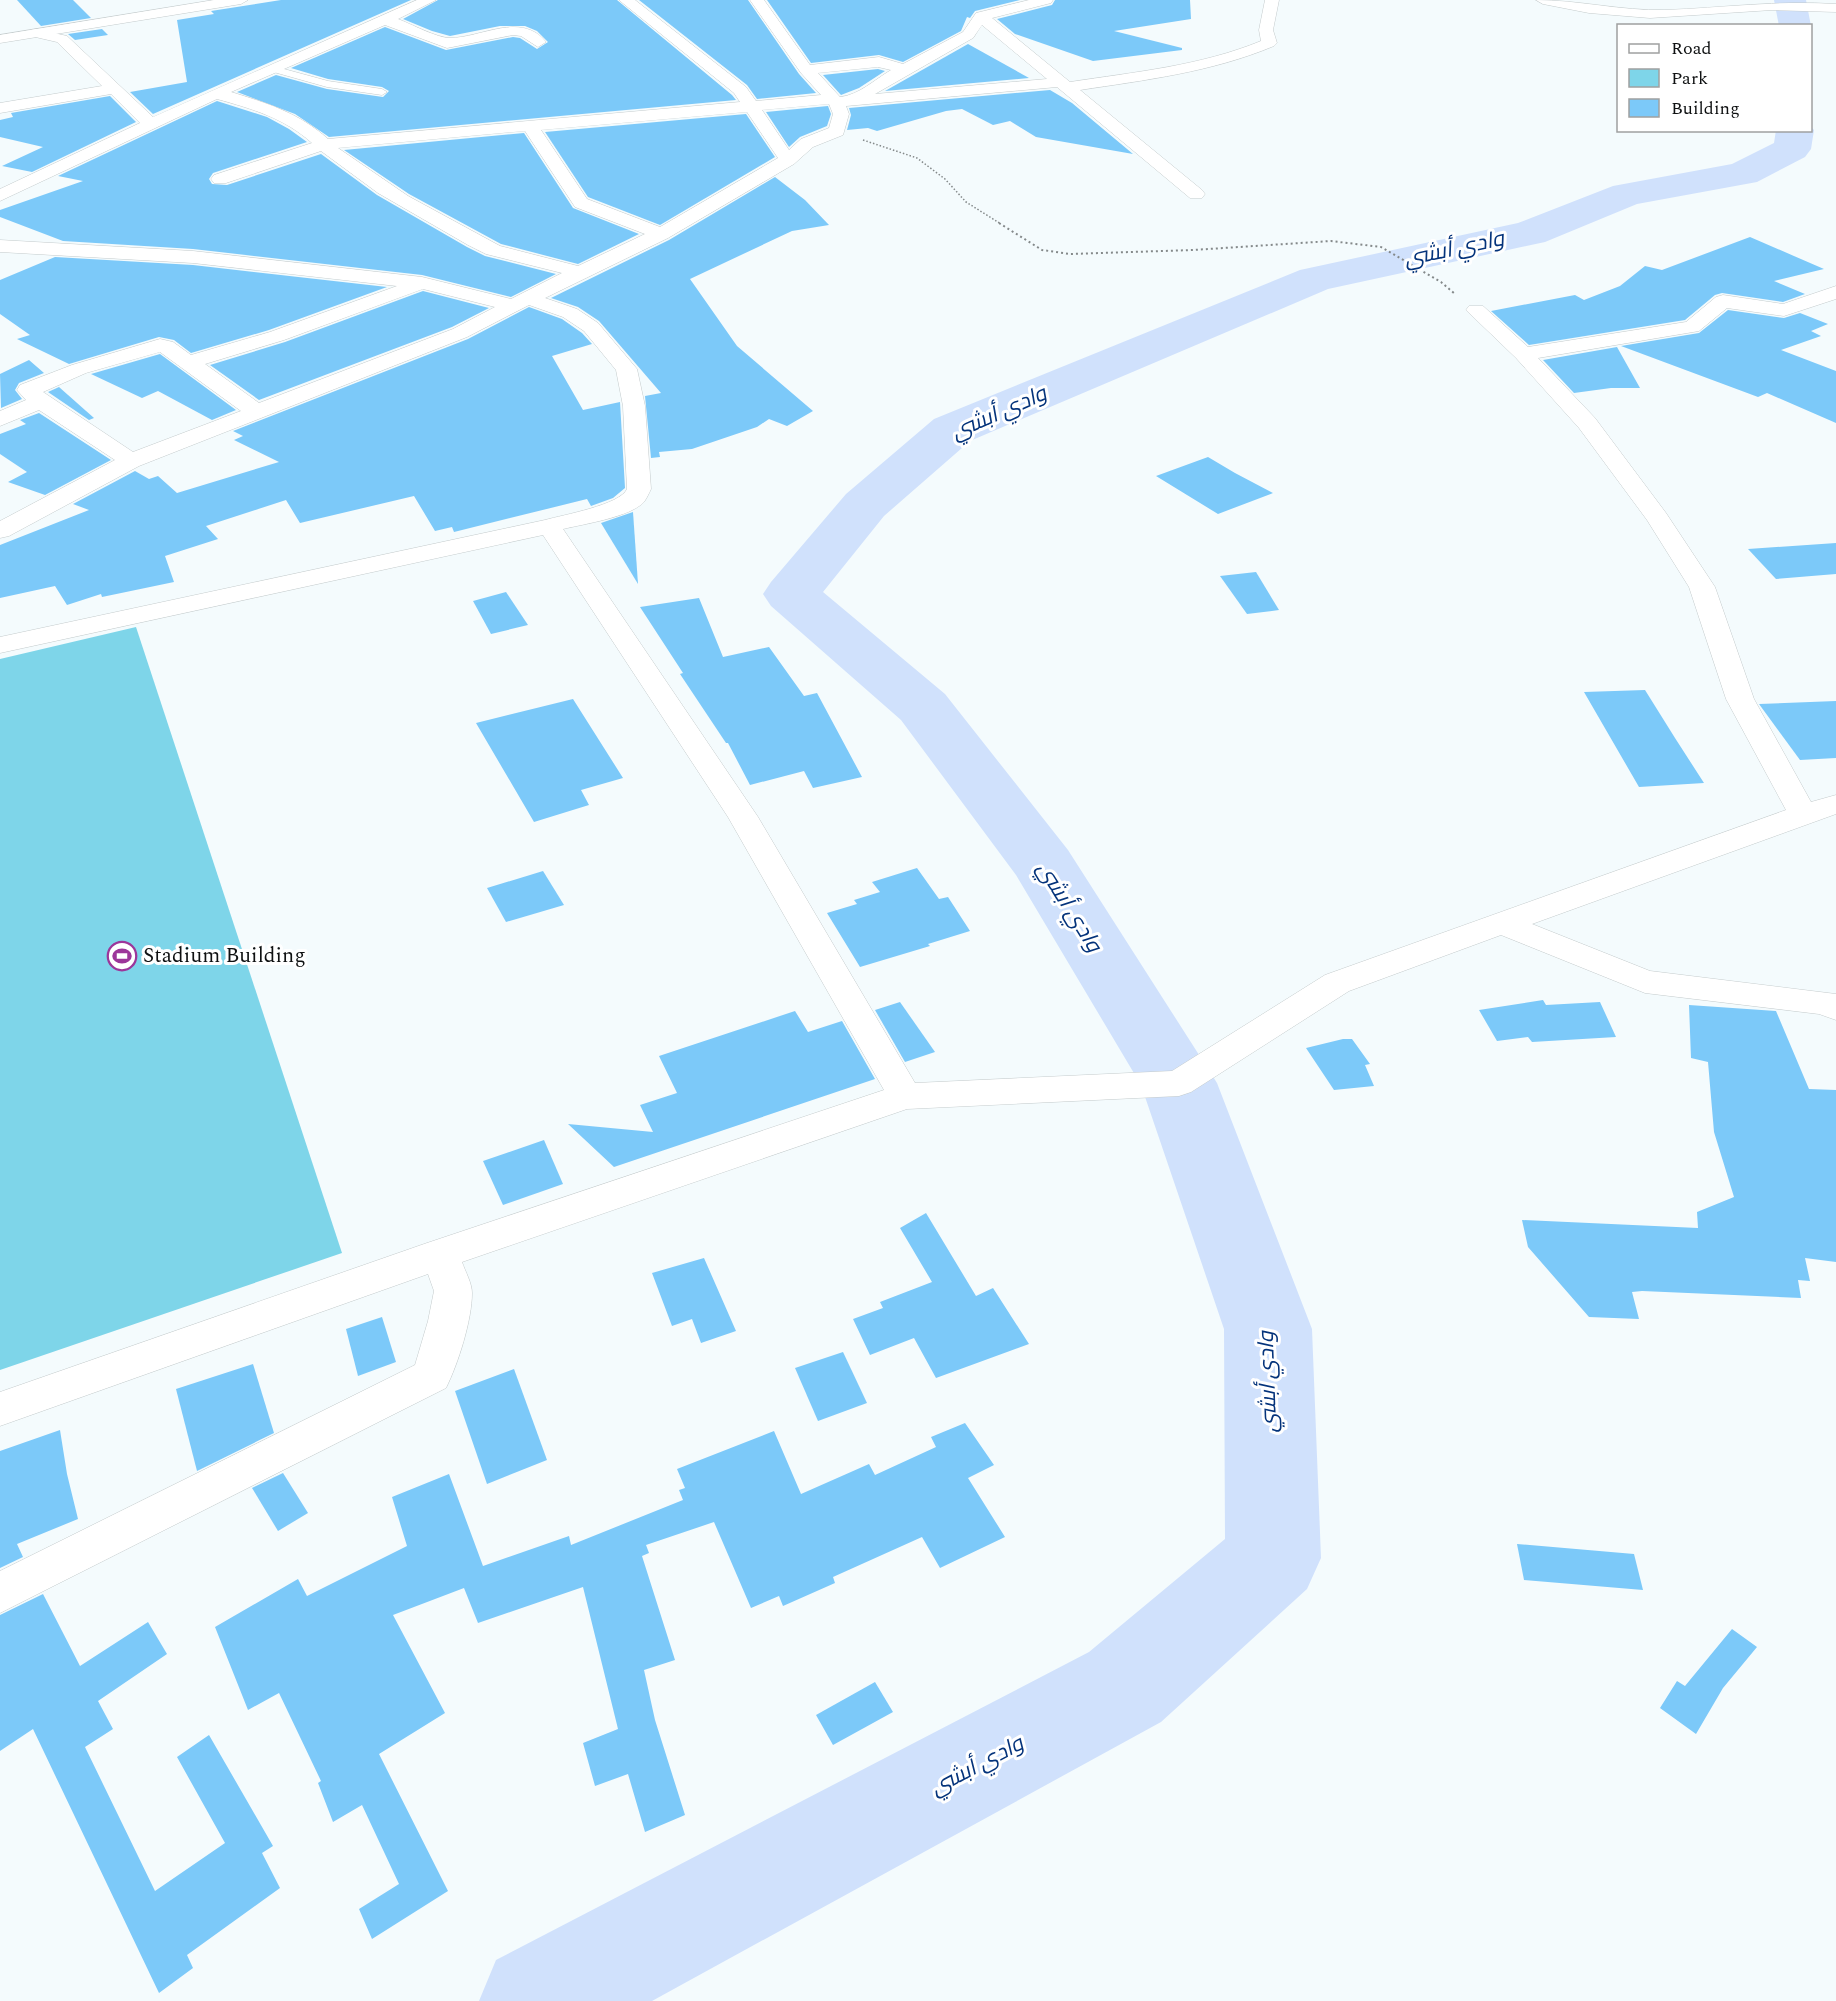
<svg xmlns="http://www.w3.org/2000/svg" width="1836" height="2001" font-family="Spectral,Cairo,serif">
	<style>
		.green { fill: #7ed5e9 }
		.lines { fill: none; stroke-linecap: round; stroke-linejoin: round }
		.river { fill: #d0e1fc; fill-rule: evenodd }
		.building { fill: #7cc9f9 }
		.lane-casing { stroke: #c4cbcc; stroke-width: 1 }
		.street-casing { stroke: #c4cbcc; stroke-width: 1 }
		.secondary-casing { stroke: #c4cbcc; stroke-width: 1 }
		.path-far1 { stroke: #84898a; stroke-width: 1.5; stroke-dasharray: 1.5 2; stroke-linecap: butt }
		.path { stroke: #84898a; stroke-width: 2; stroke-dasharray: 2 3; stroke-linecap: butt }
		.lane { fill: #fff; fill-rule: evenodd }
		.street { fill: #fff; fill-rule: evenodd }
		.secondary { fill: #fff; fill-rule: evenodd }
		.labels { text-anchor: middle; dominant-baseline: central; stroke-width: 6; stroke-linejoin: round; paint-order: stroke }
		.poi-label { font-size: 21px; fill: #0f1112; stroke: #fff; text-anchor: start }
		.water-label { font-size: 22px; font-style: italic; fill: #04337b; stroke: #fff }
	</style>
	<rect width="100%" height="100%" fill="#f4fbfd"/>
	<path class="green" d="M136,627L342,1253L0,1370V659Z"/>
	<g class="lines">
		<g class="river">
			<path d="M1774,0H1806L1811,26L1810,27L1779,26Z"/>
			<path d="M1810,126L1814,130L1811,149L1805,157L1757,182L1637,204L1545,242L1328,289L970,441L884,516L823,592L945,694L1068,850L1217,1083L1312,1329L1321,1558L1307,1589L1161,1722L652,2001H479L496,1960L1089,1652L1225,1539L1224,1329L1141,1085L1016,875L901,720L771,606L763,594L771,582L846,494L934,419L1300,270L1518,223L1613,186L1732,164L1774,143L1776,130H1810Z"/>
		</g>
	</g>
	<g class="building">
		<path d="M17,0H73L91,18L41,26Z"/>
		<path d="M281,0H411L153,114L130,92L187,82L177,20L214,14L211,11Z"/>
		<path d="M438,0H617L732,95L736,100L329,137L295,114L237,92L276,75L327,89L383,97L389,91L382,87L328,79L291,68L385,27L446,50L513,37L520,38L537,49L548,42L537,31L525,26H500L450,36L432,31L403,19Z"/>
		<path d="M639,0H748L799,74L816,93L757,99L747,85Z"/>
		<path d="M767,0H1020L975,11L970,18L967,17L961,31L903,62L879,55L811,63Z"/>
		<path d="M1055,0H1190L1191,19L1114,31L1182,48V50L1093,61L1015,34L997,19L1052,5Z"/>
		<path d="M102,29L108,35L75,40L68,34Z"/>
		<path d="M968,44L1029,78L885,91Z"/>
		<path d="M878,69L885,71L859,88L841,95L823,75Z"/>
		<path d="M1050,90L1072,103L1133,154L1036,137L1010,121L993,125L962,109L946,111L877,131L868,128L847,130L851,115L849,108Z"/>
		<path d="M110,96L136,122L32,172L2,166L43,147L0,137V120L13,117L11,113Z"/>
		<path d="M217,101L267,117L289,129L307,142L213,173L209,179L212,184L227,185L321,154L377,195L467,247L485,256L556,274L511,297L422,275L193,249L63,241L0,217V210L83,181L58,176Z"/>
		<path d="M828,106L831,114L827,126L800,137L789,147L766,112Z"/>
		<path d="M746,114L775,157L660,225L588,197L545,132Z"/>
		<path d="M524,133L573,208L639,234L578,264L501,244L409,194L344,150Z"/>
		<path d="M775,177L805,200L829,225L792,231L690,279L737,346L813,411L787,426L769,419L757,427L692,449L659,452L660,457L651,458L645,396L661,393L599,321L578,307L551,298L669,240Z"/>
		<path d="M1750,237L1824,269L1774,281L1805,294L1783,302L1722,293L1715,295L1685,320L1529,345L1491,311L1575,295L1584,300L1620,286L1645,266L1662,270Z"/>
		<path d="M55,257L193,265L387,287L269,330L191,353L174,340L159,337L69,364L17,339L30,335L0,314V280Z"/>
		<path d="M423,291L489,308L452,327L259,400L210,365L285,342Z"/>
		<path d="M529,307L562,319L582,333L592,344L552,356L583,410L620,402L625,488L613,498L591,506L587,499L454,532L452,527L435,531L414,496L300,523L286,500L206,526L218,539L165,556L174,582L102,597L101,594L67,605L55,586L0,598V545L89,510L73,504L135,471L149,479L158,476L177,493L279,462L234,440L243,436L233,431L468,339Z"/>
		<path d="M1728,310L1784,318L1800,313L1828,324L1811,331L1821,336L1781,350L1836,371V423L1767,393L1758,397L1621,346L1699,333Z"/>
		<path d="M1617,347L1640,388H1611L1574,393L1543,360Z"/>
		<path d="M160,354L236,410L212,420L158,391L142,398L91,374Z"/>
		<path d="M29,360L44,373L19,383L15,390L22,399L1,408L0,374Z"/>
		<path d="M59,387L94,418L89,420L48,392Z"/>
		<path d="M39,413L111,460L45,495L8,482L27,472L0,454V434L26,424L20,420Z"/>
		<path d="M1208,457L1235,473L1273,493L1218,514L1156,476Z"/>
		<path d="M633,512L638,584L601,523Z"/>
		<path d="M1836,543V574L1776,579L1748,549Z"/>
		<path d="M1256,572L1279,610L1247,614L1220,576Z"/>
		<path d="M506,592L528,625L491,634L473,601Z"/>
		<path d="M699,598L723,657L769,647L804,696L817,693L862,777L813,788L804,771L750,785L728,743H726L680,674L683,673L640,607Z"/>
		<path d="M1645,690L1675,738L1704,783L1639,787L1584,692Z"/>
		<path d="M573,699L623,778L581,790L589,805L534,822L476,723Z"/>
		<path d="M1836,701V758L1800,760L1759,704Z"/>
		<path d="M917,868L939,899L948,897L970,931L928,944L930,946L860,967L827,913L857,904L854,900L880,892L872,882Z"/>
		<path d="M543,871L564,905L506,922L487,888Z"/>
		<path d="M1543,1000L1546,1005L1600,1002L1616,1037L1532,1042L1528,1037L1497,1041L1479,1010Z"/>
		<path d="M900,1002L935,1052L905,1062L875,1010Z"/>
		<path d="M1689,1005L1776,1011L1809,1089L1836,1090V1262L1805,1258L1810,1281L1798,1280L1801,1298L1642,1291L1632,1292L1639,1319L1589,1317L1528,1247L1522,1220L1698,1228L1697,1212L1734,1197L1714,1132L1708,1062L1691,1058Z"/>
		<path d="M795,1011L808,1032L842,1021L875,1079L614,1167L568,1124L653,1132L640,1105L677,1093L659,1056Z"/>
		<path d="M1343,1039H1352L1370,1064L1365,1065L1374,1086L1334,1090L1306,1048Z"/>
		<path d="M544,1140L563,1184L503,1205L483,1161Z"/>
		<path d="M926,1213L976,1296L993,1288L1029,1344L936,1378L914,1338L870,1355L853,1319L883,1308L880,1302L932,1282L900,1228Z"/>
		<path d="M704,1258L736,1331L701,1343L692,1319L672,1326L652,1273Z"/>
		<path d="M382,1317L396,1362L358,1376L346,1329Z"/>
		<path d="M843,1352L867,1403L818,1421L795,1368Z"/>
		<path d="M253,1364L274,1433L197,1471L176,1389Z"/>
		<path d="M514,1369L547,1460L487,1484L455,1391Z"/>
		<path d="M965,1423L994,1465L968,1478L1005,1537L940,1568L922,1537L833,1577L835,1583L783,1606L779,1596L751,1608L714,1522L646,1545L649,1553L642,1556L675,1660L644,1670L655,1720L685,1815L645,1832L628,1774L595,1786L583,1743L618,1729L583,1587L478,1623L464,1588L393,1615L445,1713L379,1754L448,1891L372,1939L359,1909L399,1884L362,1805L333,1822L318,1783L321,1781L279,1693L248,1710L215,1627L298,1579L307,1596L407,1546L392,1497L449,1474L483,1566L569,1536L571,1545L683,1500L679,1490L685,1488L677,1469L774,1431L801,1494L869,1464L875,1475L936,1447L931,1437Z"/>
		<path d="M60,1430L67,1474L78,1519L17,1544L23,1557L0,1568V1451Z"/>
		<path d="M283,1473L308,1513L278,1531L252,1488Z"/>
		<path d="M1517,1544L1634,1554L1643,1590L1524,1580Z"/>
		<path d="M43,1594L80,1666L148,1622L167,1654L98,1701L113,1729L85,1747L155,1891L225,1843L177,1757L209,1735L273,1846L262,1853L280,1888L187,1955L193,1968L159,1993L33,1729L0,1751V1615Z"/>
		<path d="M1732,1629L1757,1647L1723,1688L1696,1734L1660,1708L1677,1681L1685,1686Z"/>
		<path d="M875,1682L893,1712L833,1745L816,1715Z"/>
	</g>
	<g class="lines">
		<g class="lane-casing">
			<path id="lane" d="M273,66L328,81L382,89L387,92L382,95L327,87L270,71L268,69Z"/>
		</g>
		<g class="street-casing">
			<g id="street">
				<path d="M417,0H436L398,19C411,24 437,38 450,38C481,38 521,11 546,42L538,47L521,36L513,35L447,48L385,25L231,92C267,103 299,113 328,139L740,102L734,93L619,0H635L746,87L756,101L821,95L801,73L750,0H764L810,65L879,57L903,64L963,32L976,13L1029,0H1053L1051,3L992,18L1070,82C1135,72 1200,66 1261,41L1259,30L1265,0H1279L1273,30L1277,43L1274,46C1212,72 1146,80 1080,90L1202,190L1205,194L1202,198H1190L1057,87L846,106L849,114L843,135L813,147L794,164L668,238L545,298L577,309L598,323L637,369L645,406L651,489C649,493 647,498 644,502C630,517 584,524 563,529L758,817L915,1083L1172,1071L1325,975L1786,810L1726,699L1689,587L1647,520L1579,428L1516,358L1466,310L1469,306H1483L1528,347L1686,322L1716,297L1723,295L1783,304L1836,286V299L1784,316L1727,308L1699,331L1538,358L1595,418L1666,513L1715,587L1754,699L1811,802L1836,795V814L1532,924L1650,971L1836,994V1020L1819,1014L1645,993L1501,935L1349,991L1191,1092L1179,1096L907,1109L462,1262C465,1271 472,1283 472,1293C472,1320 458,1364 446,1388L0,1613V1571L415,1365L428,1321L434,1291L428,1274L0,1426V1392L427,1243L884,1090L728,817L543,535L0,653V637L545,520C563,515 620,505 627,489L623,406L616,370L584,331L563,317L529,305L467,337L139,466L9,536L0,538V521L115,460L39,410L0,426V411L26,400L17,390L20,385L72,365L160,339L173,342L191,355L270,332L397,286L193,263L0,252V240L193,251L422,277L511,299L562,273L486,254L468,245L378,193L321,151L226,183H214L211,179L214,175L312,143C284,118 253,109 217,99L0,201V189L140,123L111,94L0,113V103L102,86L57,42L31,36L29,33L31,30L36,29L67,36L153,117ZM982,25L1047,79L875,94L973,38ZM878,67L891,70C874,80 859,95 840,97L818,73ZM829,104L833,114L829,128L801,139L789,150L762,110ZM747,112L778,158L660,227L587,199L541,130ZM525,131L575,207L645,234L578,266L500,246L408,196L338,148ZM423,289L495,307L453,329L259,403L205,364L284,340ZM160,352L241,411L133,452L43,392L86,373Z"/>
				<path d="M1536,0C1579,0 1621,11 1665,10C1722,8 1778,0 1836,4V12L1772,10L1650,18L1589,13L1543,4Z"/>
			</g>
		</g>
		<g class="secondary-casing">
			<path id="secondary" d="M214,0H248L241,4L0,43V35Z"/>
		</g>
		<path class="path-far1" d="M863,140L917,158L945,179L966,202L1001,224"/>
		<path class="path" d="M999,223L1042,250L1070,254L1193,250L1331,241L1381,247L1441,282L1455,294"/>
		<use href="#lane" class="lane"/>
		<use href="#street" class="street"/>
		<use href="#secondary" class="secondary"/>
	</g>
	<defs>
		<g id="stadium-ring" transform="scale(1.5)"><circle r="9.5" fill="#fff" stroke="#9c369a" stroke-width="1.5"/><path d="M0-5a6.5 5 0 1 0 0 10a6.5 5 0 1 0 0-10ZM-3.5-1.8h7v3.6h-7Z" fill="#9c369a"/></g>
	</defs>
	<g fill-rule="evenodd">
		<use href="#stadium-ring" x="122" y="956"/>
	</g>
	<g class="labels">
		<g class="poi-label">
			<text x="143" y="956">Stadium Building</text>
		</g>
		<g class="water-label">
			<text transform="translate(1454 249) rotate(-12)">وادي أبشي</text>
			<text transform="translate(999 413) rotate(-24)">وادي أبشي</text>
			<text transform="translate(1069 907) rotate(58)">وادي أبشي</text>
			<text transform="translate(1268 1382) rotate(-92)">وادي أبشي</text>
			<text transform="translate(977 1766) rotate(-28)">وادي أبشي</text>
		</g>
	</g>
	<rect x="1617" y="24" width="195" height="108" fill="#ffffff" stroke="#9fa0a0" stroke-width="1.5"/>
	<rect x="1629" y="44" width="30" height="9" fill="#ffffff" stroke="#9fa0a0" stroke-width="1.5"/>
	<text x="1671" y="54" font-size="18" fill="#0f1112">Road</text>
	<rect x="1629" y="69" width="30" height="18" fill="#7ed5e9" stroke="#9fa0a0" stroke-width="1.5"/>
	<text x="1671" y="84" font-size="18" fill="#0f1112">Park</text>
	<rect x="1629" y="99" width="30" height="18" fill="#7cc9f9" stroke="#9fa0a0" stroke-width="1.5"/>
	<text x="1671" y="114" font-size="18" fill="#0f1112">Building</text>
</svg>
